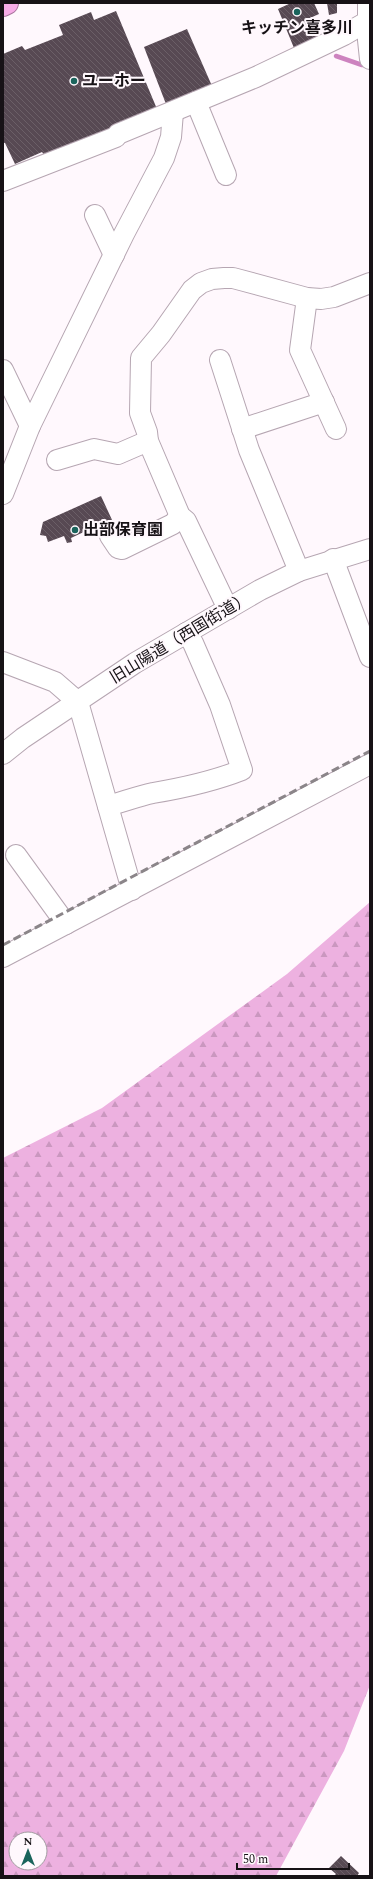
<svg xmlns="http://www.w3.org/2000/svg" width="373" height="1879" font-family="Spectral,'Noto Sans JP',serif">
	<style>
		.forest { fill: url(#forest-firs); fill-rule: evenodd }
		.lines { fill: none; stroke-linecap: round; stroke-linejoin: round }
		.stream { stroke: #cd83bf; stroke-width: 4.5 }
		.building { fill: url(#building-back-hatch) }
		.minor-casing { stroke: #b6a6b2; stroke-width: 22 }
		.highway-casing { stroke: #a9769e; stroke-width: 24 }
		.minor { stroke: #fff; stroke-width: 20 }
		.highway { stroke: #f7ace7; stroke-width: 22 }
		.rail { stroke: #8b8589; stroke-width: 3; stroke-dasharray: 8 4; stroke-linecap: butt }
		.poi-dot { fill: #1a645c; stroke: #fff8fd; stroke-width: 1.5 }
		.labels { text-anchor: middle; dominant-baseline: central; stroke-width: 4; stroke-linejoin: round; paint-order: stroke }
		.poi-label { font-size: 16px; font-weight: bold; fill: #171216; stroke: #fff8fd; text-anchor: start }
		.street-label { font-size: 16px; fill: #171216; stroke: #fff8fd }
	</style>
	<defs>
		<pattern id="forest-firs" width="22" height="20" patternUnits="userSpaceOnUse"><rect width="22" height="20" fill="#edb1e0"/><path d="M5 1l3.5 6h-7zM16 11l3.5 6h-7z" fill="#ca97bf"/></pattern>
		<pattern id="building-back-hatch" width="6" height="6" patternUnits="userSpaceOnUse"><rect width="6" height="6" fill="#574953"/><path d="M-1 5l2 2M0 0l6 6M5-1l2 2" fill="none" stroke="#6b5f67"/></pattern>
	</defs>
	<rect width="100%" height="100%" fill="#fff8fd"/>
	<path class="forest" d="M370,902V1685L344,1751L276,1876H3V1158L102,1108L287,974ZM16,1839H40V1863H16Z"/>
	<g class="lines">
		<path class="stream" d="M336,56L362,65"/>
	</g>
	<g class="building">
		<path d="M291,3H314L319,14L310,18L318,38L294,48L278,9Z"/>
		<path d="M327,3H337V13L329,15Z"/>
		<path d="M116,11L157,109L45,156L42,152L15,164L5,143H3V54L22,46L25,50L63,35L59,25L91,12L94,20Z"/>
		<path d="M187,29L212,86L166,104L144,47Z"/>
		<path d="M101,496L113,522L107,525L105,522L71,538L72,542L67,543L64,536L48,542L46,536L40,535L43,522Z"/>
		<path d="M341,1856L359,1873L357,1876H334L336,1874L329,1868Z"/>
	</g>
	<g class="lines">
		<g class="minor-casing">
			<g id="minor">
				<path d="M368,3V40L370,59"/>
				<path d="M196,102L226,175"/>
				<path d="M3,181L116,137L118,134L256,77L344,35L370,20"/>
				<path d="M95,215L114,255"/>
				<path d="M307,298L300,350L336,429"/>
				<path d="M220,360L249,450L299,571"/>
				<path d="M3,370L30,426"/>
				<path d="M242,429L324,402"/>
				<path d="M57,460L94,449L118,454L148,441"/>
				<path d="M3,494L30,426L124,234L164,158L171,137L173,112"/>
				<path d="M110,536L118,548L122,549L173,524L180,516"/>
				<path d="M333,559L370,657"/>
				<path d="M228,609L186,521L180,516L148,441L147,432L140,413L141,358L161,334L192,290L201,283L212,279L224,278H233L307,298L321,299L334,297L370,283"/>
				<path d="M3,662L55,682L78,702L132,890"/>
				<path d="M3,754L23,738L135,663L260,590L299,571L370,549"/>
				<path d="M108,806C123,802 138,796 153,793C183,788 214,781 242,770L220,705L193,643L186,633"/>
				<path d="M16,855L66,924"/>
				<path d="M3,957L370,764"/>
			</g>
		</g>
		<g class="highway-casing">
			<path id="highway" d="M3,5L7,3"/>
		</g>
		<use href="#minor" class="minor"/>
		<use href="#highway" class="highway"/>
		<path class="rail" d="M3,945L370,751"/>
	</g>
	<g class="poi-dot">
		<circle cx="297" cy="12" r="4"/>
		<circle cx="74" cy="81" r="4"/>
		<circle cx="75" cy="530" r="4"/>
	</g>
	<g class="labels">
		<g class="poi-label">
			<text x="297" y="28" text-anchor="middle">キッチン喜多川</text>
			<text x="82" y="81">ユーホー</text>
			<text x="83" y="530">出部保育園</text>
		</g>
		<g class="street-label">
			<text transform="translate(180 638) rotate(-31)">旧山陽道（西国街道）</text>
		</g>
	</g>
	<rect width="373" height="1879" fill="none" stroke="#171216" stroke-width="8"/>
	<g transform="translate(28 1851)"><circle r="19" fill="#fff8fd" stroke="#a29ca1"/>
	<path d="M0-3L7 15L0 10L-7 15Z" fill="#1a645c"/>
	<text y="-6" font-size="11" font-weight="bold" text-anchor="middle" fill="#171216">N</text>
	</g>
	<path d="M237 1863v6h112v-6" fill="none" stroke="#171216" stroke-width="2"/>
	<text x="243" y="1863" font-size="12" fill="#171216" stroke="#fff8fd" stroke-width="3" paint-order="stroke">50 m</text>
</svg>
